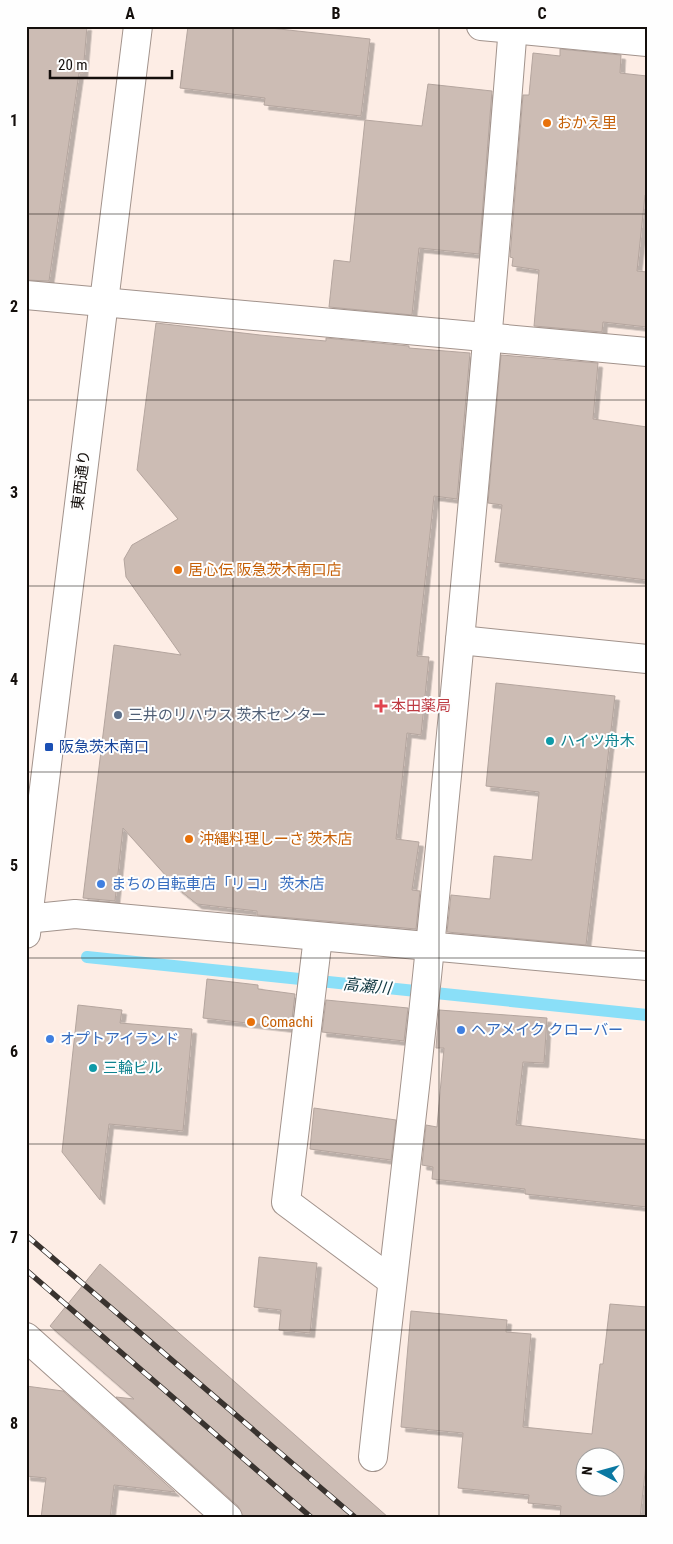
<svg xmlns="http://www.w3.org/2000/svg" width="673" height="1544" font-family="'Roboto Condensed','Noto Sans JP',sans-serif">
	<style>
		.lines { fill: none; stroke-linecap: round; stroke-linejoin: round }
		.stream { stroke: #8adff8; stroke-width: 12 }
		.building { fill: #ccbcb4; stroke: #b4a59e; fill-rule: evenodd; filter: url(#shadow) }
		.minor-casing { stroke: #a2938c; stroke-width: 30 }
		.minor { stroke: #fff; stroke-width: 28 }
		.rail-casing { stroke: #39332f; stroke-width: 5.5 }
		.rail { stroke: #fefefe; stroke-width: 4; stroke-dasharray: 11; stroke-linecap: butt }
		.grid { fill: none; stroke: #140f0c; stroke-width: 1; stroke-opacity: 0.55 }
		.food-dot { fill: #e8710a; stroke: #fefefe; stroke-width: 2 }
		.health-dot { fill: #e0444e; stroke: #fefefe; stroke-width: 2 }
		.service-dot { fill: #5c6f8a; stroke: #fefefe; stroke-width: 2 }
		.culture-dot { fill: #0f9aa8; stroke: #fefefe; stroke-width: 2 }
		.transit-dot { fill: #1a4fb4; stroke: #fefefe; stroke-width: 2 }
		.shop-dot { fill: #3f7fe0; stroke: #fefefe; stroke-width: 2 }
		.labels { text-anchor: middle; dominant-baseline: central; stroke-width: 4; stroke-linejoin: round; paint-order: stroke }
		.food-label { font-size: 15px; fill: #c56008; stroke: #fefefe; text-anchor: start }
		.street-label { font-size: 15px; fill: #140f0c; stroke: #fefefe }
		.health-label { font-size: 15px; fill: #be3a42; stroke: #fefefe; text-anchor: start }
		.service-label { font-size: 15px; fill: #4e5e75; stroke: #fefefe; text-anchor: start }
		.culture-label { font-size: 15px; fill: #0d838f; stroke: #fefefe; text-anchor: start }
		.transit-label { font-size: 15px; fill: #164399; stroke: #fefefe; text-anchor: start }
		.shop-label { font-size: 15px; fill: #366cbe; stroke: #fefefe; text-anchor: start }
		.water-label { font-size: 16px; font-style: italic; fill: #0c353f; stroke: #fefefe }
		.neatline { fill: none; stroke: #140f0c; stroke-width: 2 }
		.grid-label { font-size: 16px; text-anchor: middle; font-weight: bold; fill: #140f0c }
	</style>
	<defs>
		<filter id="shadow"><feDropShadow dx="4.5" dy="4.5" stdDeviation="0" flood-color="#0004"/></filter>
	</defs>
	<rect width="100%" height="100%" fill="#fdede5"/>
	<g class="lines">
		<path class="stream" d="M87,957L647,1015"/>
	</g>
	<g class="building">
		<path d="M26,26H87L83,73H79L49,281L26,280Z"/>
		<path d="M188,26H252L370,39L361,116L264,105L265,98L180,88Z"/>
		<path d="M560,49L621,55L620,73L647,76V195H645L637,271L647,272V327L603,322L602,332L534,326L539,270L512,266L513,258L510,257L523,95H529L533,53L560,56Z"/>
		<path d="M428,84L492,91L479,254L419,248L412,315L329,307L334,260L350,262L365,120L422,126Z"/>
		<path d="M156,323L260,335L326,341V338L409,346V348L470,353L457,499L434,496L417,656L429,657L421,735L407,733L396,839L419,842L412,890L420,891L416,929L257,915V911L197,904L177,888L123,828L115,901L83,898L114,645L181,655L126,577L124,559L132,545L178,519L137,470Z"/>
		<path d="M501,355L598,363L593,419L647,427V580L495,562L502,505L488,503Z"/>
		<path d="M496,683L615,696L586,945L447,932L451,895L490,899L494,856L532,860L539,792L486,786Z"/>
		<path d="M207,979L258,985V989L295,994L291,1028L203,1018Z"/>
		<path d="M326,1000L408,1008L404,1041L322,1032Z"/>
		<path d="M78,1005L122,1010L120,1023L192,1029L183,1131L109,1124L100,1200L62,1152Z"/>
		<path d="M439,1010L547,1018L544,1063L523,1062L516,1125L647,1140V1207L525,1194V1189L432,1179L433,1167L422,1165L426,1125L437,1127L444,1048H436Z"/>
		<path d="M314,1108L396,1120L391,1160L310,1149Z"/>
		<path d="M259,1257L317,1263L310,1333L279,1330L281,1310L254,1307Z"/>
		<path d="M100,1264L219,1368L389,1518H243L238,1506L116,1397L134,1399L50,1326Z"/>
		<path d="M610,1304L647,1307V1455L640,1518H560L561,1506L528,1503L529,1495L458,1488L463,1433L401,1427L411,1311L507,1320L506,1332L531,1334L523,1427L592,1434L600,1364H603ZM586,1456H616V1486H586Z"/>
		<path d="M26,1386L63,1391L175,1492L114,1485L110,1518H41L46,1478L26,1476Z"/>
	</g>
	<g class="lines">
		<g class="minor-casing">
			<g id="minor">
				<path d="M481,26L647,42"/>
				<path d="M26,295L647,352"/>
				<path d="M460,640L647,659"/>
				<path d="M26,919L75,914L647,966"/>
				<path d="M26,934L138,26"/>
				<path d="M318,937L286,1202L392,1281"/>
				<path d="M26,1337L228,1518"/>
				<path d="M373,1457C391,1287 413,1117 430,947C461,640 489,334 513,26"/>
			</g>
		</g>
		<use href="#minor" class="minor"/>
		<g class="rail-casing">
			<g id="rail">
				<path d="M26,1235L356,1518"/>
				<path d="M26,1270L312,1518"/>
			</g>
		</g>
		<use href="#rail" class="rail"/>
	</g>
	<path class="grid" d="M233,26V1518M439,26V1518M26,214H647M26,400H647M26,586H647M26,772H647M26,958H647M26,1144H647M26,1330H647"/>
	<g class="food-dot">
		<circle cx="547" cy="123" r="5"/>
		<circle cx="178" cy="570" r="5"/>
		<circle cx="189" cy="839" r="5"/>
		<circle cx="251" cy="1022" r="5"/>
	</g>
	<path class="health-dot" d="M378.5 698.5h5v5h5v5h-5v5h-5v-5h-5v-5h5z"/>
	<circle class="service-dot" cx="118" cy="715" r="5"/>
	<g class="culture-dot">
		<circle cx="550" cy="741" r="5"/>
		<circle cx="93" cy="1068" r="5"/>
	</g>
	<rect class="transit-dot" x="44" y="742" width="10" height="10" rx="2.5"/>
	<g class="shop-dot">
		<circle cx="101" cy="884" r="5"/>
		<circle cx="461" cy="1030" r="5"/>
		<circle cx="50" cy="1039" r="5"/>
	</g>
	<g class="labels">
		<g class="food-label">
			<text x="557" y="123">おかえ里</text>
			<text x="188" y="570">居心伝 阪急茨木南口店</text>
			<text x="199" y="839">沖縄料理しーさ 茨木店</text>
			<text x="261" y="1022">Comachi</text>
		</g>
		<g class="street-label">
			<text transform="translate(81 480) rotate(-83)">東西通り</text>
		</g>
		<g class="health-label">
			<text x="391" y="706">本田薬局</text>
		</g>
		<g class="service-label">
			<text x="128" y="715">三井のリハウス 茨木センター</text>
		</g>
		<g class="culture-label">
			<text x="560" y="741">ハイツ舟木</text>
			<text x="103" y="1068">三輪ビル</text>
		</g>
		<g class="transit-label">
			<text x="59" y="747">阪急茨木南口</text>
		</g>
		<g class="shop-label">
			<text x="111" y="884">まちの自転車店「リコ」 茨木店</text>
			<text x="471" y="1030">ヘアメイク クローバー</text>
			<text x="60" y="1039">オプトアイランド</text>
		</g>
		<g class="water-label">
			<text transform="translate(367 986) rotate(6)">高瀬川</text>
		</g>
	</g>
	<rect width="673" height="1544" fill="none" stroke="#fefefe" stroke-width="55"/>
	<g transform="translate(600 1472) rotate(276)"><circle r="24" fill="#fefefe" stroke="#a09e9d"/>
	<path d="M0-4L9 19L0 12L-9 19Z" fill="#0a78a2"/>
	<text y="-8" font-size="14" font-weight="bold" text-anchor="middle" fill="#140f0c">N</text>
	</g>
	<path d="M50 70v8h122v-8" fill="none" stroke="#140f0c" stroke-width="2.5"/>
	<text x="58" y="70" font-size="15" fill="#140f0c" stroke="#fefefe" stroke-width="4" paint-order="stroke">20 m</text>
	<rect x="28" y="28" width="618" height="1488" class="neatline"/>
	<g class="grid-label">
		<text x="130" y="19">A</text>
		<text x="336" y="19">B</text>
		<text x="542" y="19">C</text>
		<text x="14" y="126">1</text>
		<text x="14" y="312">2</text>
		<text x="14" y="498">3</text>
		<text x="14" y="685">4</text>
		<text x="14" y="871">5</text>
		<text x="14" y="1057">6</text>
		<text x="14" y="1243">7</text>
		<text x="14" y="1429">8</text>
	</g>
</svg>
